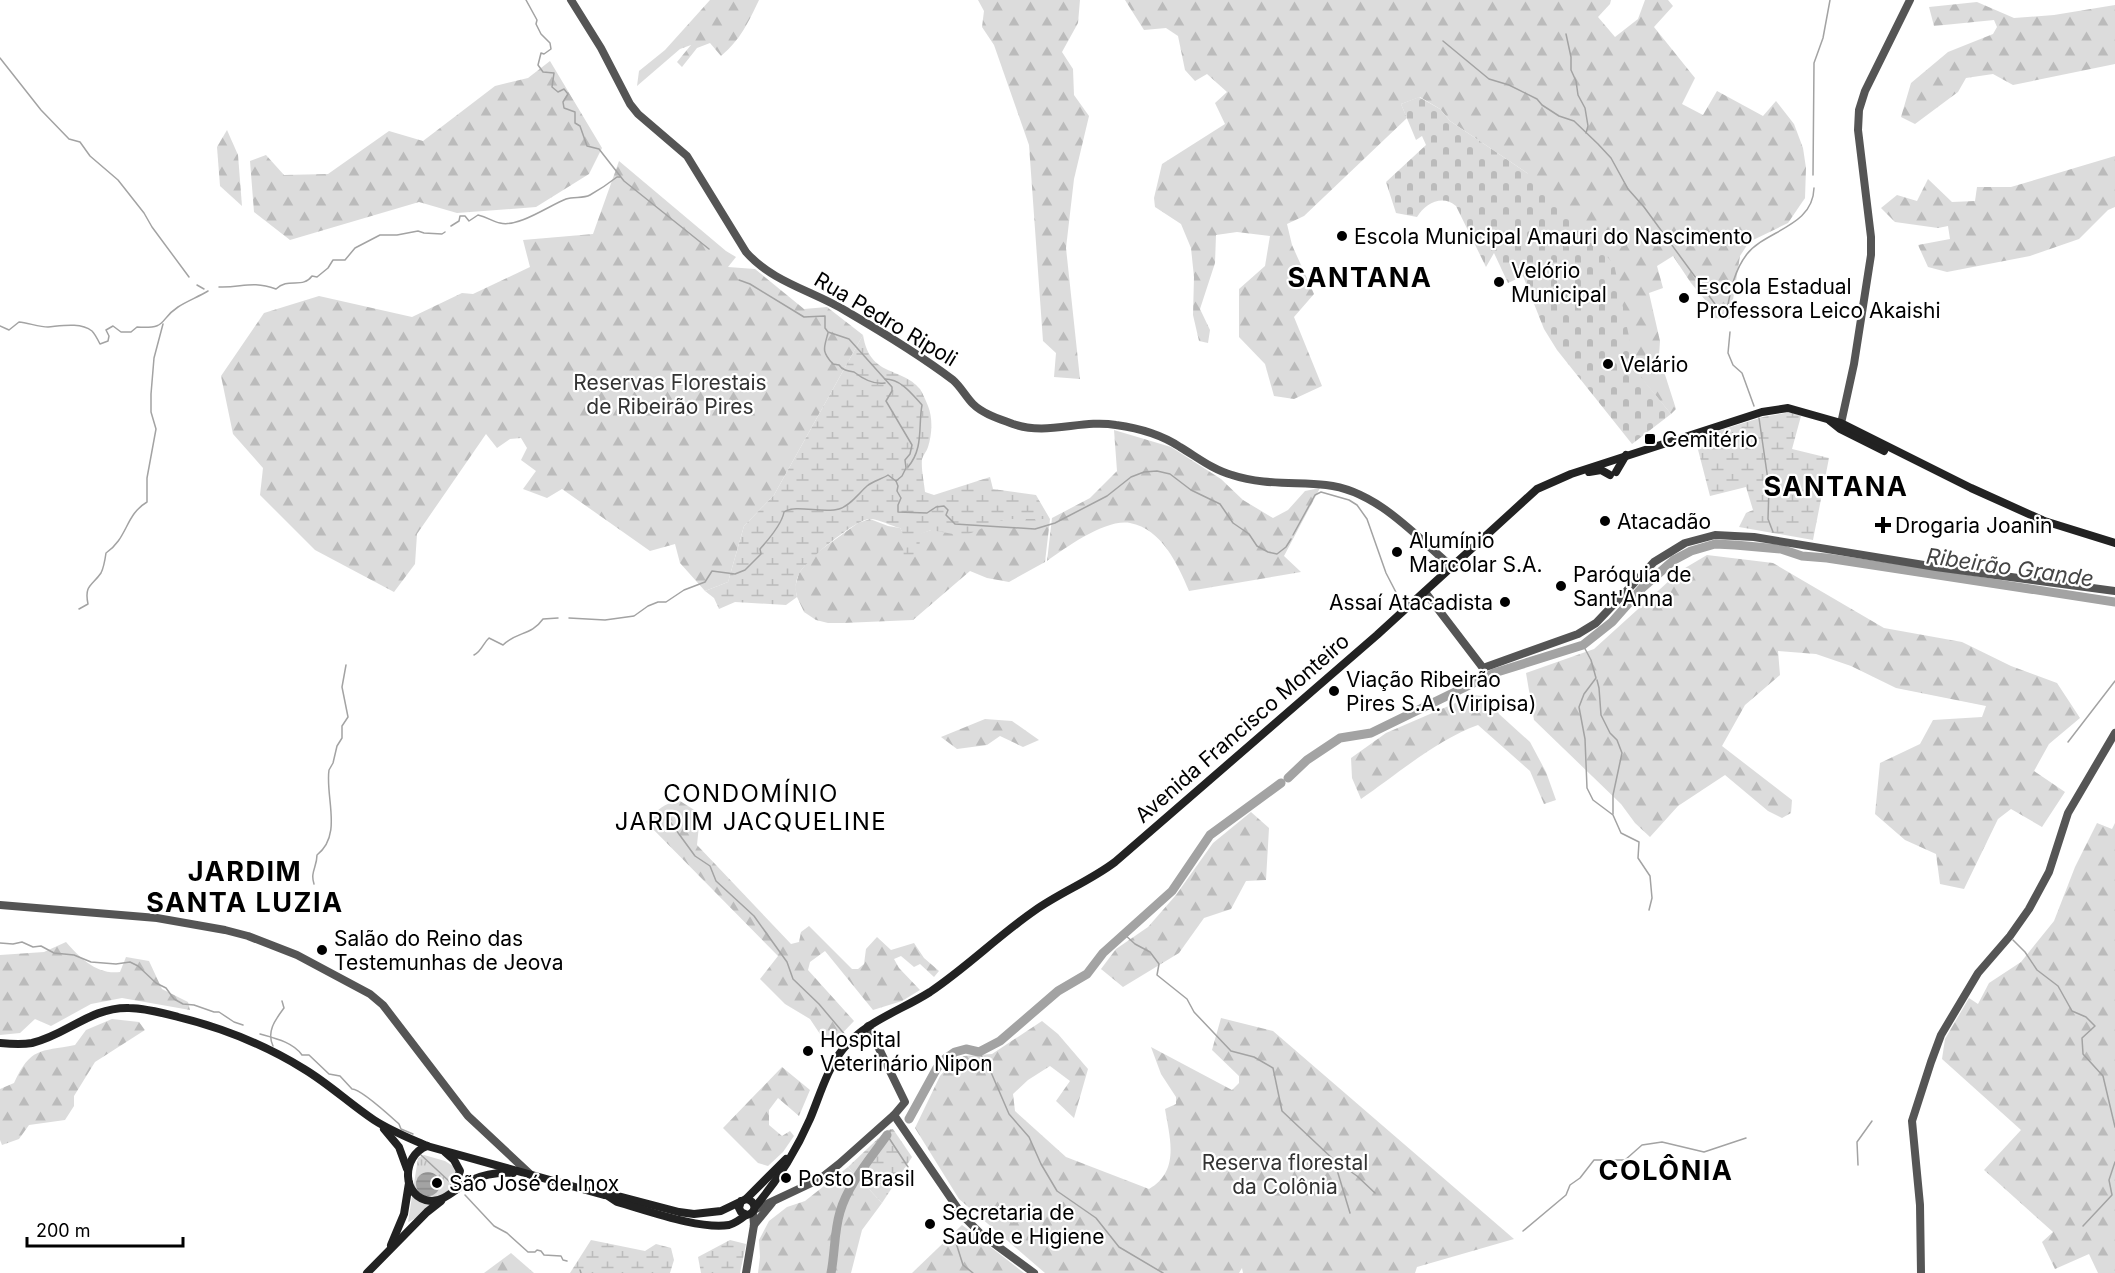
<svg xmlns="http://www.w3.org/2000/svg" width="2115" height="1273" font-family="Inter,sans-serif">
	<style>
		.forest { fill: url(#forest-firs) }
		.wetland { fill: url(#wetland-marsh) }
		.cemetery { fill: url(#cemetery-stones) }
		.park { fill: url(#park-tufts) }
		.water { fill: url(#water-rules) }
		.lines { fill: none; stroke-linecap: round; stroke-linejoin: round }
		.stream { stroke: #a3a3a3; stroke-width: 1.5 }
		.river { stroke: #a3a3a3; stroke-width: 9 }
		.tertiary { stroke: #555; stroke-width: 8 }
		.secondary { stroke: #222; stroke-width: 8 }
		.poi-dot { fill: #000; stroke: #fff; stroke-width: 2 }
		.labels { text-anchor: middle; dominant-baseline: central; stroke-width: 4.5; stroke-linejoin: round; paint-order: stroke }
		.poi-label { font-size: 21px; fill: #000; stroke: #fff; text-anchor: start }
		.street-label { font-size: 21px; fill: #000; stroke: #fff }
		.park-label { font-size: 21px; fill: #333; stroke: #fff }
		.water-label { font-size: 22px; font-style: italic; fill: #444; stroke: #fff }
		.quarter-label { font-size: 24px; letter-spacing: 1.5px; fill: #000; stroke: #fff }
		.district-label { font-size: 27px; font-weight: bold; letter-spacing: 1.5px; fill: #000; stroke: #fff }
	</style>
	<defs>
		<pattern id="forest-firs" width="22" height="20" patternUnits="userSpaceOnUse" patternTransform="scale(1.5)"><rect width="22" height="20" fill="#dcdcdc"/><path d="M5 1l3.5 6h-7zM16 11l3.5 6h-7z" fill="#bbb"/></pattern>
		<pattern id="wetland-marsh" width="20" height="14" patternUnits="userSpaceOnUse" patternTransform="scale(1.5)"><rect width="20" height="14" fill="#dcdcdc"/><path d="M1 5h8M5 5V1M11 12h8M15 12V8" fill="none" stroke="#bbb"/></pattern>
		<pattern id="cemetery-stones" width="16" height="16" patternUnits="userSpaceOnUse" patternTransform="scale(1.5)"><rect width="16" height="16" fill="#dcdcdc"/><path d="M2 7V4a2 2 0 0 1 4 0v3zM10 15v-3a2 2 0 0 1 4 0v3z" fill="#bbb"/></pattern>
		<pattern id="park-tufts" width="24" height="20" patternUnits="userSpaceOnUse" patternTransform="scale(1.5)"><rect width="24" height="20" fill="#dcdcdc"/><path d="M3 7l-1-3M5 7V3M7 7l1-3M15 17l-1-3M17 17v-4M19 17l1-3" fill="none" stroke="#bbb"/></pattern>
		<pattern id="water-rules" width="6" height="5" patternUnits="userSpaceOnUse" patternTransform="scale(1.5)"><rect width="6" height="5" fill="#a3a3a3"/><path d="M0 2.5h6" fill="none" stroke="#8b8b8b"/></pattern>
	</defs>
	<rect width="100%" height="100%" fill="#fff"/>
	<g class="forest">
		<path d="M710,0H759C748,23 741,39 721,56L710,43L697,48L682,67L677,62L691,45L680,49L637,86L639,71L665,50Z"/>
		<path d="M978,0H1080L1078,23L1062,52L1073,69L1074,95L1089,116L1074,179L1066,248L1080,379L1054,377L1056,353L1043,341L1029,145L994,45L982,27L984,11Z"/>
		<path d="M1125,0H1611L1610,4L1598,17L1615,37L1638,19L1645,0H1668L1673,6L1654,27L1695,78L1682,104L1703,115L1717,91L1763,116L1776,101L1794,124L1803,148L1806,168L1805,198L1788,223L1749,242L1740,256L1730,319L1713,318L1711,307L1691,283L1673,256L1657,266L1663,288L1649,293L1660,341L1659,356L1676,409L1671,414L1627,361L1527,173L1450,121L1440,109L1420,97L1401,104L1407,118L1304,216L1287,224L1292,245L1314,294L1294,317L1322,386L1294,399L1274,396L1265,364L1239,337V289L1265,266L1270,236L1237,232L1216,235L1215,263L1200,309L1210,330L1208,343L1199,341L1193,315L1194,277L1191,248L1181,224L1155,207L1154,198L1162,164L1225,124L1215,103L1227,92L1207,74L1195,81L1185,70L1178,36L1166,28L1144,30Z"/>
		<path d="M1977,2L2014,18L2054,15L2115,5V64L2013,85L1993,74L1966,78L1958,92L1915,124L1901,117L1911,83L1948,52L1993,34L1997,27L1994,20L1934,26L1929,7Z"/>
		<path d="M550,61L602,148L589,174L536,207L457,213L419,202L290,240L254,212L250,161L266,155L284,175L328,174L389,131L423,141L495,86L528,78Z"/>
		<path d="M227,130L238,155L242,206L220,186L217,147Z"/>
		<path d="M2115,156V207L2108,210L2079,239L2030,256L1947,272L1928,267L1918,245L1950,239L1948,226L1938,228L1895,222L1881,208L1897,195L1917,201L1928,179L1952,202L1975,201L1977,187H2011Z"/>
		<path d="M619,161L726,251L736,257L728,267L755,269L804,309L827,307L863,335L774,495L744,526L728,582L705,591L680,563L675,544L650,551L562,489L547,498L523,489L536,471L521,460L527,448L521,438L510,439L497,448L486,434L417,534L415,564L394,592L315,550L260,495L263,468L233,434L221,376L264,313L319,296L412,317L462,293L473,294L530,267L523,240L593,234Z"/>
		<path d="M1114,430L1171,447L1221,479L1243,500L1273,518L1288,510L1305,491L1320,488L1284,556L1301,572L1189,591C1178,565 1162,529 1130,523C1105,519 1067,547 1047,561L1052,518L1090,498L1117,471Z"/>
		<path d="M870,519L888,526L900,528L904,534V539L931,530L1004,519H1050L1045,562L1009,582L987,578L970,571L913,620L843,623H828L816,620L804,612L797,597L795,587L799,573L809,560L822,549L858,523Z"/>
		<path d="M1707,555L1773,563L1884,628L1962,642L2011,666L2057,683L2080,718L2049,744L2034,771L2065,792L2042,827L2011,809L1998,819L1964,889L1940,884L1936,854L1905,840L1875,814L1880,763L1920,744L1933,720L1982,717L1986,706L1896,688L1851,666L1816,654L1778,651L1780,675L1745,705L1722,746L1792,800L1791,813L1782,818L1768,811L1725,775L1678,806L1650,837L1635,823L1621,804L1534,720L1526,673L1594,649L1680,571Z"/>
		<path d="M1474,695L1490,697L1499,714L1530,742L1546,772L1556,800L1544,804L1530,771L1478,725C1438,739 1396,775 1361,799L1352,778L1351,758L1386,733Z"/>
		<path d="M985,719L1012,721L1039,740L1023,747L1000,736L987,745L957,749L941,737Z"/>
		<path d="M680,801L696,811L699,825L697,845L791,944L799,942L801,932L809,926L852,969H858L864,964L866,949L877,937L891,950L914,943L924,958L939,971L934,977L920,964L914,967L901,956L894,959L899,968L920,990L902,1001L873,1010L825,951L810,962L808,970L854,1021L834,1042L824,1040L810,1019L785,1004L760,979L778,956L646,822C657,811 664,802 680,801Z"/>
		<path d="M1251,812L1269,828L1266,880L1246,881L1231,909L1204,918L1179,953L1123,987L1101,969L1116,949L1148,927L1176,895L1213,843Z"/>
		<path d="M2097,823L2112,829L2115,823V1273H2098L2089,1254L2055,1269L2042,1242L2053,1232L1984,1170L2021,1130L1942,1059L1945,1039L1969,998L1978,1004L1989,983L2021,962L2054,921L2075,867Z"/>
		<path d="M66,942C80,958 97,975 120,972L126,957L149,961L162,989L188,1002L190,1010L122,998L91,1004L51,1026L35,1019L20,1033L0,1035V955L44,952Z"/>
		<path d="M1221,1018L1273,1031L1514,1239L1417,1267L1415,1273H1243L1242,1268L1239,1273H1045L959,1199L915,1128L940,1076L952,1063L964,1056L992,1054L1042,1021L1058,1034L1088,1069L1074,1118L1056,1101L1070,1081L1050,1066L1028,1080L1013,1094L1015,1111L1066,1157L1149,1189C1180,1171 1170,1139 1165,1109L1176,1104V1097L1161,1074L1151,1047L1232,1090L1239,1083V1076L1212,1050Z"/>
		<path d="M112,1019L139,1022L145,1030L95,1062L74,1096V1106L65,1120L29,1125L19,1139L2,1145L0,1140V1089L14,1083C31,1047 39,1052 75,1045L86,1030Z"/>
		<path d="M782,1067L810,1090L799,1116L778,1098L769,1110V1125L782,1136L790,1131L794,1136L783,1152L768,1166L758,1163L723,1128Z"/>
		<path d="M848,1167L882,1203L862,1230L851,1273H758L760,1257L759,1240L769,1221L787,1207L805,1201Z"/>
		<path d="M962,1225L970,1231L1024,1273H912Z"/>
		<path d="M511,1253L534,1273H484Z"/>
	</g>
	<g class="wetland">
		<path d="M863,335C870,378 901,366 920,389C923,394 926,401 928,406C933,418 932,435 928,447C927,451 923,455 922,459C921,469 924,482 925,492L934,495L990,477L993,489L1036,495L1050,519H1004L964,536L931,530L921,534L918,554L906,563C900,551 908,539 900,528C891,526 877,518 869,519C855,520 805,561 799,574C795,582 795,589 797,597L786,605L735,602L719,609L714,598L705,591L728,582L744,526L774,495Z"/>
		<path d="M1791,412L1801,416L1792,449L1829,458L1813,540L1739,527L1746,513L1753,510L1746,487L1710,496L1695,438L1763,417Z"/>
		<path d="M893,1129L912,1157L882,1203L848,1167L887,1130Z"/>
		<path d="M591,1240L645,1251L656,1244L671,1248L674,1260L670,1273H570Z"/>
		<path d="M730,1240L746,1244L740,1273H701L698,1257Z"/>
	</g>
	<path class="cemetery" d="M1419,97L1440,109L1450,121L1527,173L1614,264L1633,356L1628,361L1671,414L1632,444L1557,350L1544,329L1523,276L1508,283L1494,253L1486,267L1456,206C1442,194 1425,204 1417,217L1396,213L1386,182L1426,145L1422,136L1416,140L1401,104Z"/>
	<path class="park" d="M424,1155L445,1161L456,1168C456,1172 456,1179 455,1183C451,1190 415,1221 408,1222L418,1158Z"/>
	<circle class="water" cx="428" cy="1184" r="12"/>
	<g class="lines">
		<g class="stream">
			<path d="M526,0L537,20L536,24L541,34L550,43L551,49L544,54L541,53L538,65L543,72L554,73L552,87L558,92L564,89L568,94L563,102L564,108L575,112V123L580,126L587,146L599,149L624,181L709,249"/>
			<path d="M1566,34L1571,57V70L1576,81L1578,95L1585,108L1588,126L1586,133"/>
			<path d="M1443,41L1489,79L1509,85L1537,99L1542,105L1559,116L1574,121L1598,144L1611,158L1628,189L1644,207L1726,319"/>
			<path d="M0,58L41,110L69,139L80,142L90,156L118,180L144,213L152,227L189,277"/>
			<path d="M1813,175L1814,63L1823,38L1830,0"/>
			<path d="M451,226L459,221L460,216H465L469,221L478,215C488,217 493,222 500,223C518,228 550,205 566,199C574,196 583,199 590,195C599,190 608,184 617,177H620"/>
			<path d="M739,280L750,284L804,317L825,316V328L828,332L849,339L892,387V391L886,401L912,445L910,454L905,460L906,468L902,476L896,481L898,486L897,491L901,498L898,505V512L927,513L936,507L944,506L948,510L946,515L955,524L1035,529L1055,523L1107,496L1131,477L1144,472L1157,471L1170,474L1191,490L1220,504L1233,523L1249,534L1257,546L1268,552L1277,554L1286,547L1291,539"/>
			<path d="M197,285L204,289"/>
			<path d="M219,287C242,288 251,280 276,289C288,277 303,289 312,276L317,277L328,268L333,260H345L355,248L380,235H397L418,231L424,233L442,234L445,232"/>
			<path d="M1726,315C1730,294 1733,272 1747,254C1766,230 1813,227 1814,188"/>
			<path d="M0,326L9,330L19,322C28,323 40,327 48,327C61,326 80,322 92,331C95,334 98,340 100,344L108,341L109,336L106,330L113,326L121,332H131L137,327C169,329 158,320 178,307C187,301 198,297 208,291"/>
			<path d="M1730,332L1728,353L1733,365L1742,373L1754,406"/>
			<path d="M828,333C824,348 821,351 833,364L839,365C842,370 848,371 854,372C863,379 873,385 885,383"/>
			<path d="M885,379C901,379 912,394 922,405C918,426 924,448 908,467"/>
			<path d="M1759,418L1769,487L1768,519L1773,532"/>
			<path d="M1293,535L1315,495L1321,492L1349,500L1357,505L1367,519L1386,573L1401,602"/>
			<path d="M1775,545V548"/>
			<path d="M79,609L88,604C84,585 92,586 101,573C104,567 105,560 106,553C128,538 125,515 147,502V478L156,429L151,412V394L154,358L163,324"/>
			<path d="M569,618L605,620L634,616L648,606L658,602H666L684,590L705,582L712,571L735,574L745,570L761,554L760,549C769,539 782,524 784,512C796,504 823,514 839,509C850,506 859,493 867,486C873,481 882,479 888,475L896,481"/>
			<path d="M1583,645L1591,660L1596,678L1584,694L1579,707L1585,739L1587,788L1593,800L1613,815L1621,833L1639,842L1638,858L1650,876L1652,898L1649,910"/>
			<path d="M474,655C482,651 483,643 489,638L503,645C517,631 531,636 543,619L558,618"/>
			<path d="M1473,676L1478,681"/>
			<path d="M1597,680L1599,688L1601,715L1610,733L1617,740L1622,753L1613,795V814"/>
			<path d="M2068,742L2115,681"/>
			<path d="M668,819L695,856L710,866L716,881L754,916L787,962L793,979L819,1004L846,1036"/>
			<path d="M314,884C310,872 317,867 317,855C343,835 325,797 329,770L333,763L337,746L342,738V726L348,717L342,687L346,665"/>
			<path d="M1124,934L1135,944L1150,952L1159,964L1157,975L1187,999L1194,1012L1231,1051L1254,1057L1273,1068L1282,1111L1334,1160L1350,1213"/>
			<path d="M2013,940L2025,952L2037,970L2058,986L2072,1011L2086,1017L2095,1026L2082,1038L2083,1054L2103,1076L2115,1127"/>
			<path d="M0,943L13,944L22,942L33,947L41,946L54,953L74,955L91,962L116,964L130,962L138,966L156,983L166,988L174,999L183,1004L194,1005L214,1012H219L234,1022L243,1025"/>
			<path d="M260,1034C274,1038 293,1042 302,1055H309L329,1074L340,1076L352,1089C361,1089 389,1115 399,1124L401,1129L413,1134"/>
			<path d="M273,1046C266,1031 276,1019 284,1008L282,1001"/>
			<path d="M979,1052L990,1070L1009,1114L1029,1137L1041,1164L1057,1191L1096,1218L1119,1247L1163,1273"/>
			<path d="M891,1130L887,1135L908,1167"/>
			<path d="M421,1155L450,1182"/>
			<path d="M1334,1160L1357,1176L1375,1193"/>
			<path d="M1858,1165L1857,1142L1872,1121"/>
			<path d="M465,1195L494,1226L507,1233L528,1252H535L537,1250L541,1251L544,1255L561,1256L563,1260L567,1261"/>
			<path d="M2083,1226L2112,1195L2109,1180L2115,1162"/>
			<path d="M952,1230L963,1265L973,1273"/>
			<path d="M1523,1231L1566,1195L1570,1185L1580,1178L1594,1160H1625L1642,1145L1662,1142L1704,1152L1746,1138"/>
			<path d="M580,1270L581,1273"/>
		</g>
		<g class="river">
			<path d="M1288,778L1307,760L1340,738L1371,733L1494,673L1583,645L1612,622L1642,588L1674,560L1691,551L1715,544L1735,545L1781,549L1802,556L1827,558L2115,602"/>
			<path d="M909,1119L937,1068L945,1059L955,1052L966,1049L979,1052L1000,1041L1058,991L1087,974L1103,953L1172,891L1210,835L1281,783"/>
			<path d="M831,1273C835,1253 834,1232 840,1212C848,1184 871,1158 887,1135"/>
		</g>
		<g class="tertiary">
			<path d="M571,0L601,48L630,104L638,114L687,156L746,252C772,282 813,291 846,311C882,332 920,355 953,380C961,387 966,397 973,404C983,414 1000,419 1013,424C1047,436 1082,419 1116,425C1138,428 1162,435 1180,447C1197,457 1213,470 1232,475C1262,485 1295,482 1326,485C1376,490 1416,536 1452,567"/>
			<path d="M1840,428L1854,364L1871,255V237L1858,130L1859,110L1865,91L1910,0"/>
			<path d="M1425,592L1483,668L1578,634L1596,623L1654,562L1685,543L1715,535L1754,537L1936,567L2115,591"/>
			<path d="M0,905L157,918L225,930L248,936L297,955L370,994L383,1005L468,1116L531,1175"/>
			<path d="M894,1115L963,1216L981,1234L1034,1273"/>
			<path d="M754,1210L820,1179L839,1164L894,1115L905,1102L868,1026"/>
			<path d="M754,1225L772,1203"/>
			<path d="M746,1273L754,1225L753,1212"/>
			<path d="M1921,1273L1920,1205L1912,1121L1931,1062L1941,1035L1978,973L2010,936L2029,909L2049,872L2068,813L2115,733"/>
		</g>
		<g class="secondary">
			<path d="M1830,421L1840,429L1884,451"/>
			<path d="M1589,472L1601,470L1610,475"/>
			<path d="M1616,472L1626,455"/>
			<path d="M2038,519L2115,543"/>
			<path d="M0,1043C10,1044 21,1045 32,1043C67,1035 90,1007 129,1008C145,1008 163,1013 178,1017C223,1028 265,1045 304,1069C329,1084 350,1104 374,1120C391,1131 409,1138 427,1146L604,1195L618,1196L679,1212L694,1214L721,1211L746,1199C756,1201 758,1212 747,1215L741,1212L739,1208L741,1201"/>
			<path d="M384,1129L399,1147L407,1169"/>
			<path d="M427,1146C401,1156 401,1198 431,1201C445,1202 458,1186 472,1180C485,1174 499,1172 513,1173"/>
			<path d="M445,1152L454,1160L460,1171L453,1189"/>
			<path d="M608,1196L617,1202C646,1210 700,1230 729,1225C736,1223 741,1219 746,1215"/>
			<path d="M746,1199L786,1159"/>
			<path d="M755,1207C778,1180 796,1151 810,1119C820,1095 827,1069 843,1049C866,1021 900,1011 930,992C966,968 998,936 1034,911C1059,893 1090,881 1115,862L1377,635L1537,489L1571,474L1762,412L1788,408L1841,423L1971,488L2042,520"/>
			<path d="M391,1245L404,1214L409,1183"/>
			<path d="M367,1273L427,1212L441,1201"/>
		</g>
	</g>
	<g class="poi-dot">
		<circle cx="1342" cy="236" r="6"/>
		<circle cx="1499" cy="282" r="6"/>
		<circle cx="1684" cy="298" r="6"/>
		<circle cx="1608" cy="364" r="6"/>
		<rect x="1644" y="433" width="12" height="12" rx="3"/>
		<circle cx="1605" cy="521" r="6"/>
		<path d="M1880 516h6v6h6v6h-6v6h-6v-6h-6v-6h6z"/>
		<circle cx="1397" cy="552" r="6"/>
		<circle cx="1561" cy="586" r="6"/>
		<circle cx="1505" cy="602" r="6"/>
		<circle cx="1334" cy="691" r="6"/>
		<circle cx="322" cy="950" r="6"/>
		<circle cx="808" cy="1051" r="6"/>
		<circle cx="786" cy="1178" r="6"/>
		<circle cx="437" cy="1183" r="6"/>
		<circle cx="930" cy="1224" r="6"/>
	</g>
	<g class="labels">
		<g class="poi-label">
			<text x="1354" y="236">Escola Municipal Amauri do Nascimento</text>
			<text x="1511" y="270">Velório<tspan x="1511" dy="24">Municipal</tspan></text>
			<text x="1696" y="286">Escola Estadual<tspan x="1696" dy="24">Professora Leico Akaishi</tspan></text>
			<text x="1620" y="364">Velário</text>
			<text x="1662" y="439">Cemitério</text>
			<text x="1617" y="521">Atacadão</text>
			<text x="1895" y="525">Drogaria Joanin</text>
			<text x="1409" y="540">Alumínio<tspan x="1409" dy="24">Marcolar S.A.</tspan></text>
			<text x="1573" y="574">Paróquia de<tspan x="1573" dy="24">Sant'Anna</tspan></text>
			<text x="1493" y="602" text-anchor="end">Assaí Atacadista</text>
			<text x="1346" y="679">Viação Ribeirão<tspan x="1346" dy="24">Pires S.A. (Viripisa)</tspan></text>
			<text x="334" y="938">Salão do Reino das<tspan x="334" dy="24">Testemunhas de Jeova</tspan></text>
			<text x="820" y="1039">Hospital<tspan x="820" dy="24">Veterinário Nipon</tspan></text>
			<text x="798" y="1178">Posto Brasil</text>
			<text x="449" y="1183">São José de Inox</text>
			<text x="942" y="1212">Secretaria de<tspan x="942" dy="24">Saúde e Higiene</tspan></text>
		</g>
		<g class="street-label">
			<text transform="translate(886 319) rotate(31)">Rua Pedro Ripoli</text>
			<text transform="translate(1242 728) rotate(-41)">Avenida Francisco Monteiro</text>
		</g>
		<g class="park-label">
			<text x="670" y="382">Reservas Florestais<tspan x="670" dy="24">de Ribeirão Pires</tspan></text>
			<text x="1285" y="1162">Reserva florestal<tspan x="1285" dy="24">da Colônia</tspan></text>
		</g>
		<g class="water-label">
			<text transform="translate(2010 567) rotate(8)">Ribeirão Grande</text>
		</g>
		<g class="quarter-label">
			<text x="751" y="793">CONDOMÍNIO<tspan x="751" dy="28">JARDIM JACQUELINE</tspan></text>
		</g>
		<g class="district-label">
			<text x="1360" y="277">SANTANA</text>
			<text x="1836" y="486">SANTANA</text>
			<text x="245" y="871">JARDIM<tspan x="245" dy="31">SANTA LUZIA</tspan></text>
			<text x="1666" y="1170">COLÔNIA</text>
		</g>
	</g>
	<path d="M27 1237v9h156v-9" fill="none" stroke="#000000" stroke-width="3"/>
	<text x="36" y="1237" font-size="18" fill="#000000" stroke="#ffffff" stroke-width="4.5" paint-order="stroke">200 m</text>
</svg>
